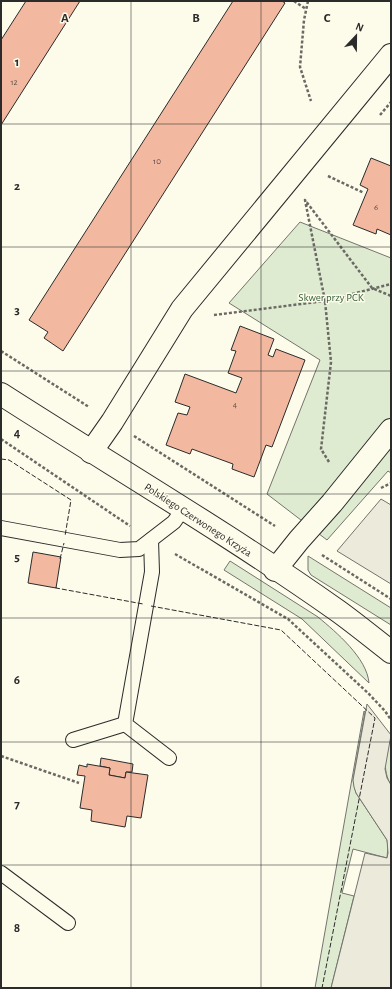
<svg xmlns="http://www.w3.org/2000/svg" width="392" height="989" font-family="'Alegreya Sans',sans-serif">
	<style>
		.green { fill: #deebd1; stroke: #74746e }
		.parking { fill: #eceadb; stroke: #74746e }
		.building { fill: #f2b8a0; stroke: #2b2b2b }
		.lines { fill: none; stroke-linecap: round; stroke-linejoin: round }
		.service-casing { stroke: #2b2b2b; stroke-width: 16 }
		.minor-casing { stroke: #2b2b2b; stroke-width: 24 }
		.tertiary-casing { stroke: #2b2b2b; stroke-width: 24 }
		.path { stroke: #6a6964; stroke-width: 2.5; stroke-dasharray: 3 2; stroke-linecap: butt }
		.service { stroke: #fdfbea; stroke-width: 14 }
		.minor { stroke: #fdfbea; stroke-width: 22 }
		.tertiary { stroke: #fdfbea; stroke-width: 22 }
		.fence { stroke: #2b2b2b; stroke-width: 1; stroke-dasharray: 5 2; stroke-linecap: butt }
		.grid { fill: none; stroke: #2b2b2b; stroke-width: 1; stroke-opacity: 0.55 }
		.labels { text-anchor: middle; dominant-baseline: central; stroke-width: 3; stroke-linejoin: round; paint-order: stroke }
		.number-label { font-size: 9px; fill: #5d4e48 }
		.park-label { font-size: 11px; fill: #34623c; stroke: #fdfbea }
		.street-label { font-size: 11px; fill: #2b2b2b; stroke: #fdfbea }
		.grid-label { font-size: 13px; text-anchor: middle; font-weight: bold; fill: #2b2b2b; stroke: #fdfbea; stroke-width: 3; stroke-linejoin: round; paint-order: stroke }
	</style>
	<rect width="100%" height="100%" fill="#fdfbea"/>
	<g class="green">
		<path d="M300,222L391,258V473L388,471L327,540L267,494L320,360L229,303Z"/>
		<path d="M308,556L391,608V625L311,575L308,570Z"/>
		<path d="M230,561L318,617C336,632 367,658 369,683L302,619L224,570Z"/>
		<path d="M364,711L365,712L353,780L356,793L387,840L388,846L387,858L353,849L342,893L354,896L331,988H315Z"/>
		<path d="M391,737V785C382,770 385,753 391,737Z"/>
	</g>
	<g class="parking">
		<path d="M381,499L391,505V584L337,551Z"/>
		<path d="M367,704L391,735L385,769L387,778L391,785V988H331L365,853L387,858L388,853L387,840L356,793L354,787L353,780Z"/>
	</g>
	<g class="building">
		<path d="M26,1H80L1,125V40Z"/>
		<path d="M233,1H282L285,3L63,351L44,338L48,332L29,320Z"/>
		<path d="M371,158L391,166V235L377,229L376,234L353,225L368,189L360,185Z"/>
		<path d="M240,326L274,339L268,355L273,357L276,349L305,360L272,447L266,445L254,477L232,469L233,464L192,449L190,454L166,445L178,413L187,415L190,407L175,402L185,374L236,393L242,378L228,373L236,351L231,350Z"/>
		<path d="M33,552L61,557L56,588L28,583Z"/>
		<path d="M101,758L133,764L132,772H126L125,778L109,775L110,768L100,766Z"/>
		<path d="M87,764L110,768L109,775L125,778L126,772L148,775L141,818L127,816L125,827L91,821L92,810L80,808L85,776L77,775L79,765L87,767Z"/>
	</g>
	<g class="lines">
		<g class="service-casing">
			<g id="service">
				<path d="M1,528L120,550L139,549L174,522L183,509"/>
				<path d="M151,540L152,572L125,724L169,758"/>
				<path d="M73,740L125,724"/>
				<path d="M1,873L68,923"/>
			</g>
		</g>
		<g class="minor-casing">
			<g id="minor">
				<path d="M91,452L112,422L182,309L391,55"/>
				<path d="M275,570L299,540L332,503L391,430"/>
			</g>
		</g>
		<g class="tertiary-casing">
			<path id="tertiary" d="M1,394C113,466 229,534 338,611C356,624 373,638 391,652"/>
		</g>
		<g class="path">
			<path d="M294,1L306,9"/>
			<path d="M308,1L304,20L300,67L311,101"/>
			<path d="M380,115L391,102"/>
			<path d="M328,176L364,193"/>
			<path d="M214,315L325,301L391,284"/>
			<path d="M1,351L89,407"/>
			<path d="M134,436L275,526"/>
			<path d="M1,439L130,526"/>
			<path d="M329,462L321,449L331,362L325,301L305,200L372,288L391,296"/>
			<path d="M381,488L391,483"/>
			<path d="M175,554L288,619L368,693L385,711L391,720"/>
			<path d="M322,555L391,599"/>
			<path d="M1,756L79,783"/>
		</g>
		<use href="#service" class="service"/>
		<use href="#minor" class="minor"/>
		<use href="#tertiary" class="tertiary"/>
		<g class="fence">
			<path d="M1,459L9,460L71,500L65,536"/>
			<path d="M60,559L64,543"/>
			<path d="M56,587V588L143,604"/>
			<path d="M151,606L281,630L375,718L322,988"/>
		</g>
	</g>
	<path class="grid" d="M131,1V988M261,1V988M1,124H391M1,247H391M1,371H391M1,494H391M1,618H391M1,742H391M1,865H391"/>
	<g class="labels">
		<g class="number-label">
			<text x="14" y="82">12</text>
			<text x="157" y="161">10</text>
			<text x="376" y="207">6</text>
			<text x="235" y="404">4</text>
		</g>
		<g class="park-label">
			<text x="331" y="297">Skwer przy PCK</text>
		</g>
		<g class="street-label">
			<text transform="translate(198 520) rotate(33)">Polskiego Czerwonego Krzyża</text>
		</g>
	</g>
	<g class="grid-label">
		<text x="65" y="22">A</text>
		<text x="196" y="22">B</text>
		<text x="327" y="22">C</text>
		<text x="17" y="66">1</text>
		<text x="17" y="190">2</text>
		<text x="17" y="314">3</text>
		<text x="17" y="437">4</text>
		<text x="17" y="561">5</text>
		<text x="17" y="684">6</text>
		<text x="17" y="808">7</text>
		<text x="17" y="932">8</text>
	</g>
	<rect width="392" height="989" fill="none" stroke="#2b2b2b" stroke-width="4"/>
	<g transform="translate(356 36) rotate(22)" stroke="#fdfbea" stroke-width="3" paint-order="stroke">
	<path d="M0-3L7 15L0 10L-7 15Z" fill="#2b2b2b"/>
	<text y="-6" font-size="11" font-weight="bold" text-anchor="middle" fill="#2b2b2b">N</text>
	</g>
</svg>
